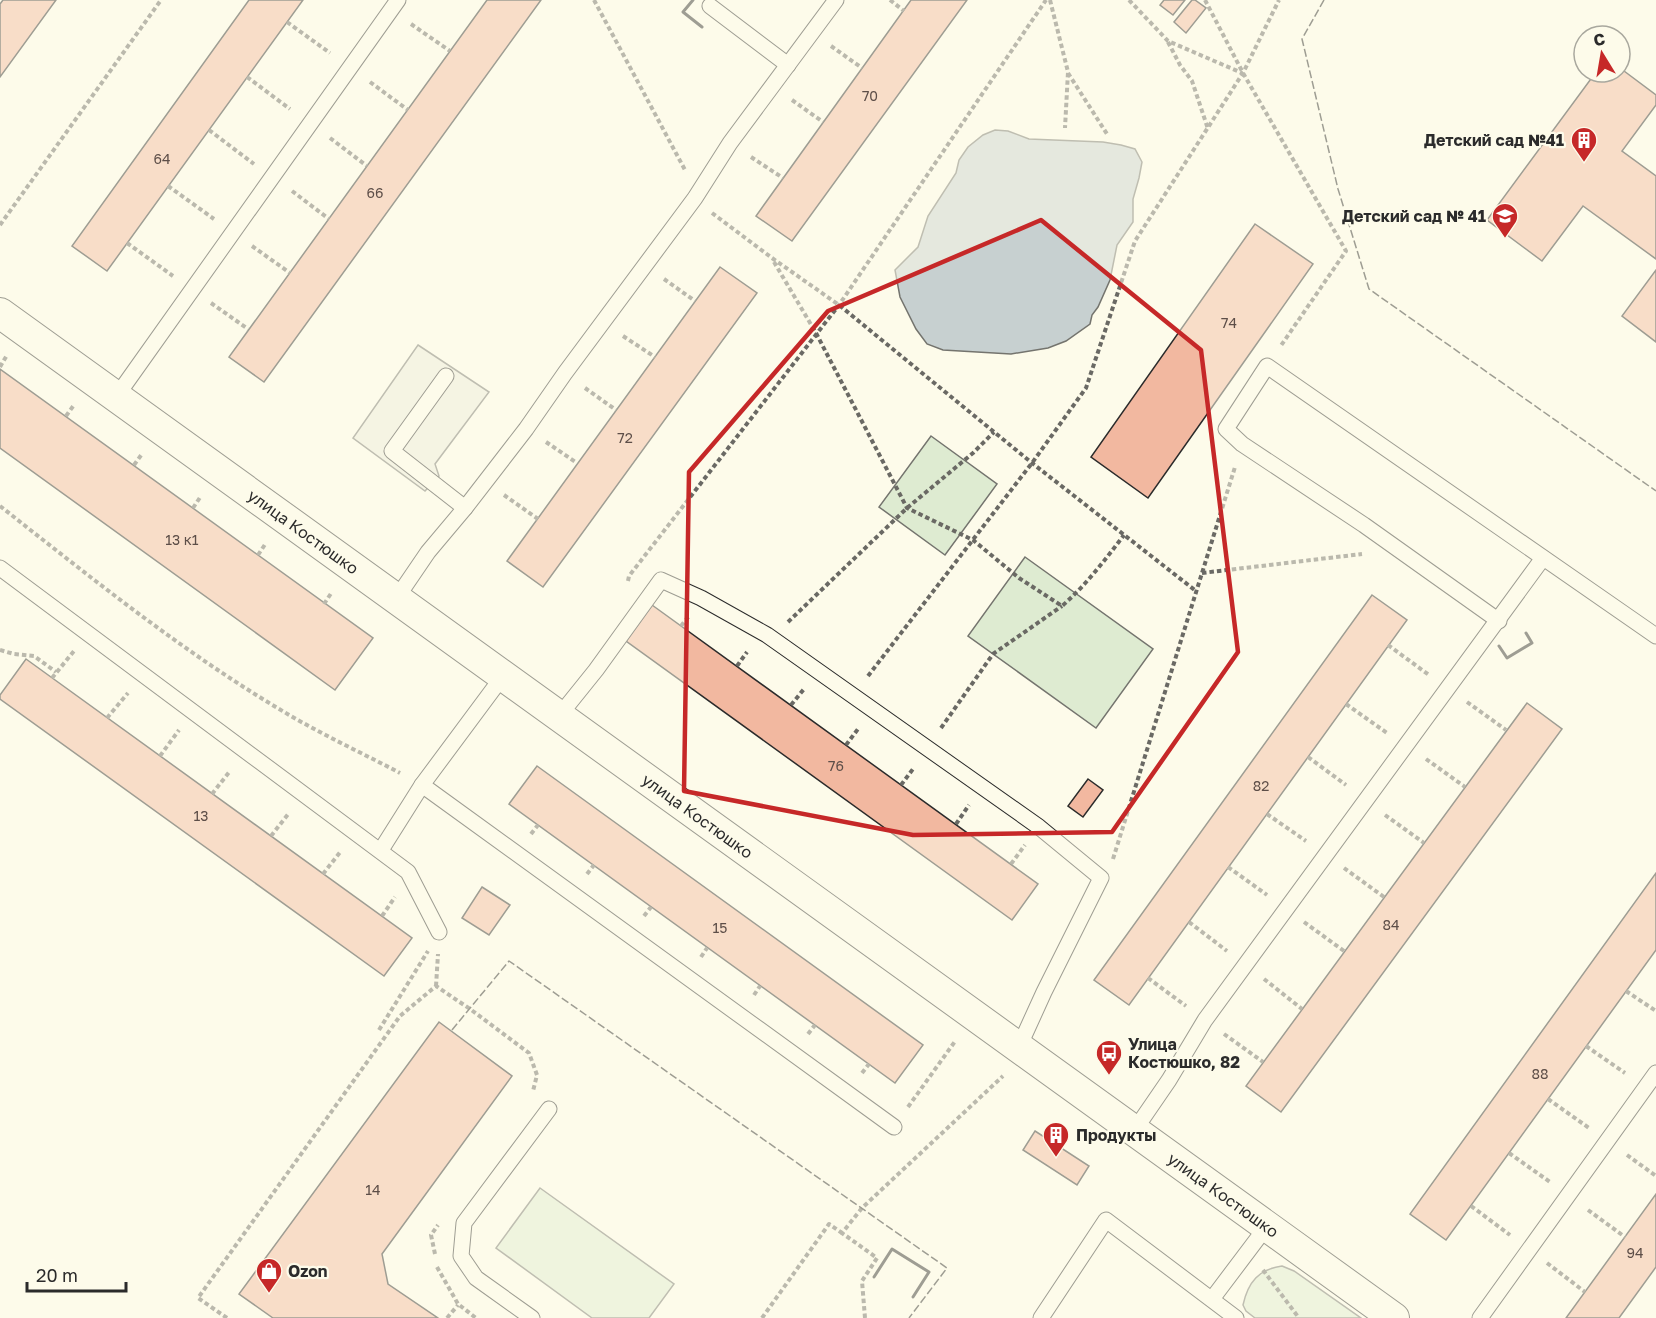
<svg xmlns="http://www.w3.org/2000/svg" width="1656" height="1318" font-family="'Golos Text',sans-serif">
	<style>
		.green { fill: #deebd1; stroke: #74746e; stroke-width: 1.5 }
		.parking { fill: #eceadb; stroke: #74746e; stroke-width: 1.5 }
		.water { fill: #c7d0d0; stroke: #74746e; stroke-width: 1.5 }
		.building { fill: #f2b8a0; stroke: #2b2b2b; stroke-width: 1.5 }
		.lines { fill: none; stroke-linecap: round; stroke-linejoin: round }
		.service-casing { stroke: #2b2b2b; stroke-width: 17 }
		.minor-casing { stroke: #2b2b2b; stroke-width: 32 }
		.path { stroke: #6a6964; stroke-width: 4; stroke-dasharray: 4.5 3; stroke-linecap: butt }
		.service { stroke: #fdfbea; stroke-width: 15 }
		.minor { stroke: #fdfbea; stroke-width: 30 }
		.fence { stroke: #2b2b2b; stroke-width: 1.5; stroke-dasharray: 8 3; stroke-linecap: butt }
		.wall { stroke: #2b2b2b; stroke-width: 3 }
		.marked { fill: none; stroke: #c62828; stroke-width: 4.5; stroke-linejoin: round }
		.labels { text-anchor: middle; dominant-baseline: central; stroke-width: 4.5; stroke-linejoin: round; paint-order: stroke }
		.number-label { font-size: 14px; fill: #5d4e48 }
		.poi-label { font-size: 16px; font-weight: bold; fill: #2b2b2b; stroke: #fdfbea; text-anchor: start }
		.street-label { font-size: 16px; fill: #2b2b2b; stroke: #fdfbea }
	</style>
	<rect width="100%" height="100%" fill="#fdfbea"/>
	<g class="green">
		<path d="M931,436L997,484L945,555L879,507Z"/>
		<path d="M1025,557L1153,649L1096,728L968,636Z"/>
		<path d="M540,1188L674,1284L649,1318H592L496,1248Z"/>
		<path d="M1282,1266L1294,1271L1361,1318H1255L1246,1311L1243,1305C1248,1282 1259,1269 1282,1266Z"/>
	</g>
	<path class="parking" d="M418,345L489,392L435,464L439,476L425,491L353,438Z"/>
	<path class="water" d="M995,130L1008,131L1029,139L1103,142L1121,145L1135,149L1142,162L1139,178L1133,199V222L1117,245L1110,280L1098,307L1092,315L1090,324L1066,341L1048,348L1011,354L943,350L927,344L916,329L900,297L895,270L918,247L928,216L956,173L959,160L968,147L983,135Z"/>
	<g class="building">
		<path d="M3,0H56L0,77V4Z"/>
		<path d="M249,0H303L107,271L72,246Z"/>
		<path d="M487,0H541L264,382L229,357Z"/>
		<path d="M911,0H967L792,241L756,216Z"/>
		<path d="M1164,0H1185L1173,15L1160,5Z"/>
		<path d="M1192,0H1195L1206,8L1186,33L1174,22Z"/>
		<path d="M1620,68L1656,95V105L1622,151L1656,176V259L1583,206L1542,261L1487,220L1596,72H1620Z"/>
		<path d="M1255,224L1313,264L1148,498L1091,457Z"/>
		<path d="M720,267L757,293L543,587L507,561Z"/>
		<path d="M1656,270V342L1622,316Z"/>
		<path d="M0,369L373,638L335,690L0,448Z"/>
		<path d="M1372,595L1407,620L1129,1005L1094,980Z"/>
		<path d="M652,605L1038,884L1012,920L626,641Z"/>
		<path d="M26,659L412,938L384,976L0,699V695Z"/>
		<path d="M1527,703L1562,729L1281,1112L1246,1086Z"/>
		<path d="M537,766L923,1045L895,1083L509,804Z"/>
		<path d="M1088,779L1103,790L1083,817L1068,806Z"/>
		<path d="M1656,873V950L1446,1240L1410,1214Z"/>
		<path d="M482,887L510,905L489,935L462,918Z"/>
		<path d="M439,1022L512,1076L382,1254L388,1284L438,1318H273L239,1294Z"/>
		<path d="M1035,1131L1089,1166L1077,1185L1023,1150Z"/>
		<path d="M1656,1194V1267L1619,1318H1566Z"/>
	</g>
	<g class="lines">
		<g class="service-casing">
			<g id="service">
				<path d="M710,6L788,65"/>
				<path d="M446,376L392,451L465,508"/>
				<path d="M116,397L398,0"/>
				<path d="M0,568L408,872L439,932"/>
				<path d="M396,599L428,552L465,508L526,429L565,373L695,198L730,143L836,0"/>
				<path d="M1499,621L1364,525L1242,444L1226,429L1267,366L1656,636"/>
				<path d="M559,716L596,670L661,580L701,598L767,635L1039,827L1101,878L1044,992L1019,1047"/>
				<path d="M422,785L894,1127"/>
				<path d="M381,850L422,785L503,676"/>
				<path d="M1134,1131L1169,1080L1205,1020L1543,558"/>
				<path d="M1212,1299L1267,1226"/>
				<path d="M532,1318L476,1278L461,1256L464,1223L549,1109"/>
				<path d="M1041,1318L1106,1220L1236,1318"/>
				<path d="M1480,1318L1656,1073"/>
			</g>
		</g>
		<g class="minor-casing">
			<g id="minor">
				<path id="s1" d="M0,313L1394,1318"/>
			</g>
		</g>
		<g class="path">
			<path d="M594,0L685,170"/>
			<path d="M890,0L904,11"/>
			<path d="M1050,0L1068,72L1065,128"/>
			<path d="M1129,0L1168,41L1242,73"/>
			<path d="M1205,0L1243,73L1346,251L1280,347"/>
			<path d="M287,22L330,53"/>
			<path d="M411,24L450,51"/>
			<path d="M1168,42L1180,65L1192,81L1208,129"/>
			<path d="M831,46L862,68"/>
			<path d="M1068,73L1107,134"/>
			<path d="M247,77L290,109"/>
			<path d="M370,82L408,110"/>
			<path d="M792,100L823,122"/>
			<path d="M209,130L254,164"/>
			<path d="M330,138L367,166"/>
			<path d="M751,157L783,178"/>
			<path d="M168,186L214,219"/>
			<path d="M292,191L329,219"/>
			<path d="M712,213L772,258L839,305L1032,463L1196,591"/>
			<path d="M0,225L161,0"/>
			<path d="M127,243L173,276"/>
			<path d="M252,246L290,273"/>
			<path d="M774,262L816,333L907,508L973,540L1019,578L1062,606C1086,585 1105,560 1124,535"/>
			<path d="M664,279L695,301"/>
			<path d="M211,303L248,329"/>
			<path d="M623,336L655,357"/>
			<path d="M0,367L7,355"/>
			<path d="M585,388L616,410"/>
			<path d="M66,416L74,405"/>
			<path d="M546,442L577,463"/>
			<path d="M134,465L142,454"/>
			<path d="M504,495L538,519"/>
			<path d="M0,506C94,580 188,656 291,716C327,737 364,754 400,773"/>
			<path d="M193,508L201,496"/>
			<path d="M258,555L266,543"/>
			<path d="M1202,573L1362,554"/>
			<path d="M628,581L629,576L839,305L1046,0"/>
			<path d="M324,604L332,592"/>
			<path d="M788,622L907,508L973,453L994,432"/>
			<path d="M681,626L688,617"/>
			<path d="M1388,645L1429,675"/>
			<path d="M0,650L14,654L34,656L56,672"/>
			<path d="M737,666L747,652"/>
			<path d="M868,676L1032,463L1086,388L1135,241L1243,73L1279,0"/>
			<path d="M52,678L74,651"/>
			<path d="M1467,702L1506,730"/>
			<path d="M1346,704L1387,733"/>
			<path d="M791,705L804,689"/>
			<path d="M107,718L128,693"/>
			<path d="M941,728L993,654L1062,606"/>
			<path d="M846,745L858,729"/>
			<path d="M160,756L179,730"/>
			<path d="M1308,757L1346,785"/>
			<path d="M1426,759L1465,787"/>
			<path d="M901,785L913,769"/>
			<path d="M212,794L230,771"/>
			<path d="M1267,814L1306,841"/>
			<path d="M1385,815L1424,843"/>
			<path d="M956,824L969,805"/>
			<path d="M531,834L538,825"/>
			<path d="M271,836L289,813"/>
			<path d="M1113,859L1235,467"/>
			<path d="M1011,864L1025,845"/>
			<path d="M1228,867L1267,895"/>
			<path d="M1344,868L1384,897"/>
			<path d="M323,874L341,851"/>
			<path d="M587,874L594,865"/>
			<path d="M382,916L395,897"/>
			<path d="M644,916L651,907"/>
			<path d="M1189,922L1227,951"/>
			<path d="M1304,922L1344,951"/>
			<path d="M701,957L707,948"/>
			<path d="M1148,978L1186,1006"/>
			<path d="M1264,979L1302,1009"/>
			<path d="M436,986L438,954"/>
			<path d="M1626,991L1656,1011"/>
			<path d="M754,995L760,986"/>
			<path d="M379,1030L428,951"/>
			<path d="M808,1034L815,1025"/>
			<path d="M1224,1034L1263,1062"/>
			<path d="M1586,1046L1625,1073"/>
			<path d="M862,1073L869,1064"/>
			<path d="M1548,1099L1589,1128"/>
			<path d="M908,1107L956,1040"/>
			<path d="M1509,1153L1550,1182"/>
			<path d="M1627,1155L1656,1176"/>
			<path d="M1471,1206L1510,1235"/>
			<path d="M1588,1210L1625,1237"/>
			<path d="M435,1254L431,1235L438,1225"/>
			<path d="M1547,1263L1585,1292"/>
			<path d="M437,1267L458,1304L476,1318"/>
			<path d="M1263,1270L1299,1318"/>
			<path d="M227,1318L198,1298L400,1016L436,986L470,1009L529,1053L537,1075L533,1091"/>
			<path d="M447,1318L458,1305"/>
			<path d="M762,1318L829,1224L842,1233"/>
			<path d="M865,1318L862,1281L877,1258L842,1233L862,1208L1003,1076"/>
		</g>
		<use href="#service" class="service"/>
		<use href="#minor" class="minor"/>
		<g class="fence">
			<path d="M1324,0L1302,39L1338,189L1369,289L1656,491"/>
			<path d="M452,1030L509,961L947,1268L909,1318"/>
		</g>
		<g class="wall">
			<path d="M693,0L683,12L702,27"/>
			<path d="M1499,646L1507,658L1532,643L1526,633"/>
			<path d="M874,1277L892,1249L929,1272L913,1297"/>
		</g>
	</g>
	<path d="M0 0H1656V1318H0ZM1041,220L1201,350L1238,652L1112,832L913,835L684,791L689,472L828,311Z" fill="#fdfbea" fill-opacity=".55" fill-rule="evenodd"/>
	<path class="marked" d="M1041,220L1201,350L1238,652L1112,832L913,835L684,791L689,472L828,311Z"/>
	<defs>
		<g id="building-pin" transform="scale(1.35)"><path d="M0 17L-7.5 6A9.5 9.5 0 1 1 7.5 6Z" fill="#c62828" stroke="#fdfbea"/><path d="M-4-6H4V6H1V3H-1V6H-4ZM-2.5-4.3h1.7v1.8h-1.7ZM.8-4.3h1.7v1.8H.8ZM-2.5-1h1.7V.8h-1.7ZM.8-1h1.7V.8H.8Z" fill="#fff"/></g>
		<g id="school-pin" transform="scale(1.35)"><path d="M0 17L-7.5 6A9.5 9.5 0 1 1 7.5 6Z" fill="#c62828" stroke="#fdfbea"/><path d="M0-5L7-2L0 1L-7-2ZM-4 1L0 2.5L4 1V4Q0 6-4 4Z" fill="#fff"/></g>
		<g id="bus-pin" transform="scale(1.35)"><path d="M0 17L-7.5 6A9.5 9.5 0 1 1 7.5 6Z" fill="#c62828" stroke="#fdfbea"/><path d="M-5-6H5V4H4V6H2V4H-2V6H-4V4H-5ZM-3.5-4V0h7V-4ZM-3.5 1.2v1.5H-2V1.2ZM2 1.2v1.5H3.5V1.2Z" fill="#fff"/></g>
		<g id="shop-pin" transform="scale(1.35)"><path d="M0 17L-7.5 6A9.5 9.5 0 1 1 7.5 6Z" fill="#c62828" stroke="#fdfbea"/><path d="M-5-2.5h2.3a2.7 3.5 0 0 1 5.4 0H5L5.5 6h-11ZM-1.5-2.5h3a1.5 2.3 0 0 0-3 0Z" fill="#fff"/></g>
	</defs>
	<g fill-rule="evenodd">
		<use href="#building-pin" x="1584" y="140"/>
		<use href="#school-pin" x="1505" y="216"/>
		<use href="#bus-pin" x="1109" y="1053"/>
		<use href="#building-pin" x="1056" y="1135"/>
		<use href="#shop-pin" x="269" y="1271"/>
	</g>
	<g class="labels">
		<g class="number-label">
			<text x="870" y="95">70</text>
			<text x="162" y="158">64</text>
			<text x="375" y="192">66</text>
			<text x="1229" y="322">74</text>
			<text x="625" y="437">72</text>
			<text x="182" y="539">13 к1</text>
			<text x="836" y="765">76</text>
			<text x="1261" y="785">82</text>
			<text x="201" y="815">13</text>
			<text x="1391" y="924">84</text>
			<text x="720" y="927">15</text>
			<text x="1540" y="1073">88</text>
			<text x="373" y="1189">14</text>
			<text x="1635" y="1252">94</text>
		</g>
		<g class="poi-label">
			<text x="1564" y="140" text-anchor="end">Детский сад №41</text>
			<text x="1486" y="216" text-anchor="end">Детский сад № 41</text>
			<text x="1128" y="1044">Улица<tspan x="1128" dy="18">Костюшко, 82</tspan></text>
			<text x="1076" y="1135">Продукты</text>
			<text x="288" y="1271">Ozon</text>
		</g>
		<g class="street-label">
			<text stroke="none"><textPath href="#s1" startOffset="374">улица Костюшко</textPath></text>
			<text stroke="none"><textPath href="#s1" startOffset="860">улица Костюшко</textPath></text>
			<text stroke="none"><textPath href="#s1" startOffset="1508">улица Костюшко</textPath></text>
		</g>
	</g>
	<g transform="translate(1602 54) rotate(349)"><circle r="28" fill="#fdfbea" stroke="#a9a89e" stroke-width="1.5"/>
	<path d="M0-4.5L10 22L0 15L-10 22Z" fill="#c62828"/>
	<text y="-9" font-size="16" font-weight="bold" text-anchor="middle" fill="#2b2b2b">С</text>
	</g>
	<path d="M27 1282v9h99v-9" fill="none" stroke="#2b2b2b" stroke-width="3"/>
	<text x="36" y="1282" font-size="18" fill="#2b2b2b" stroke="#fdfbea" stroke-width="4.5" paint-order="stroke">20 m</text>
</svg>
